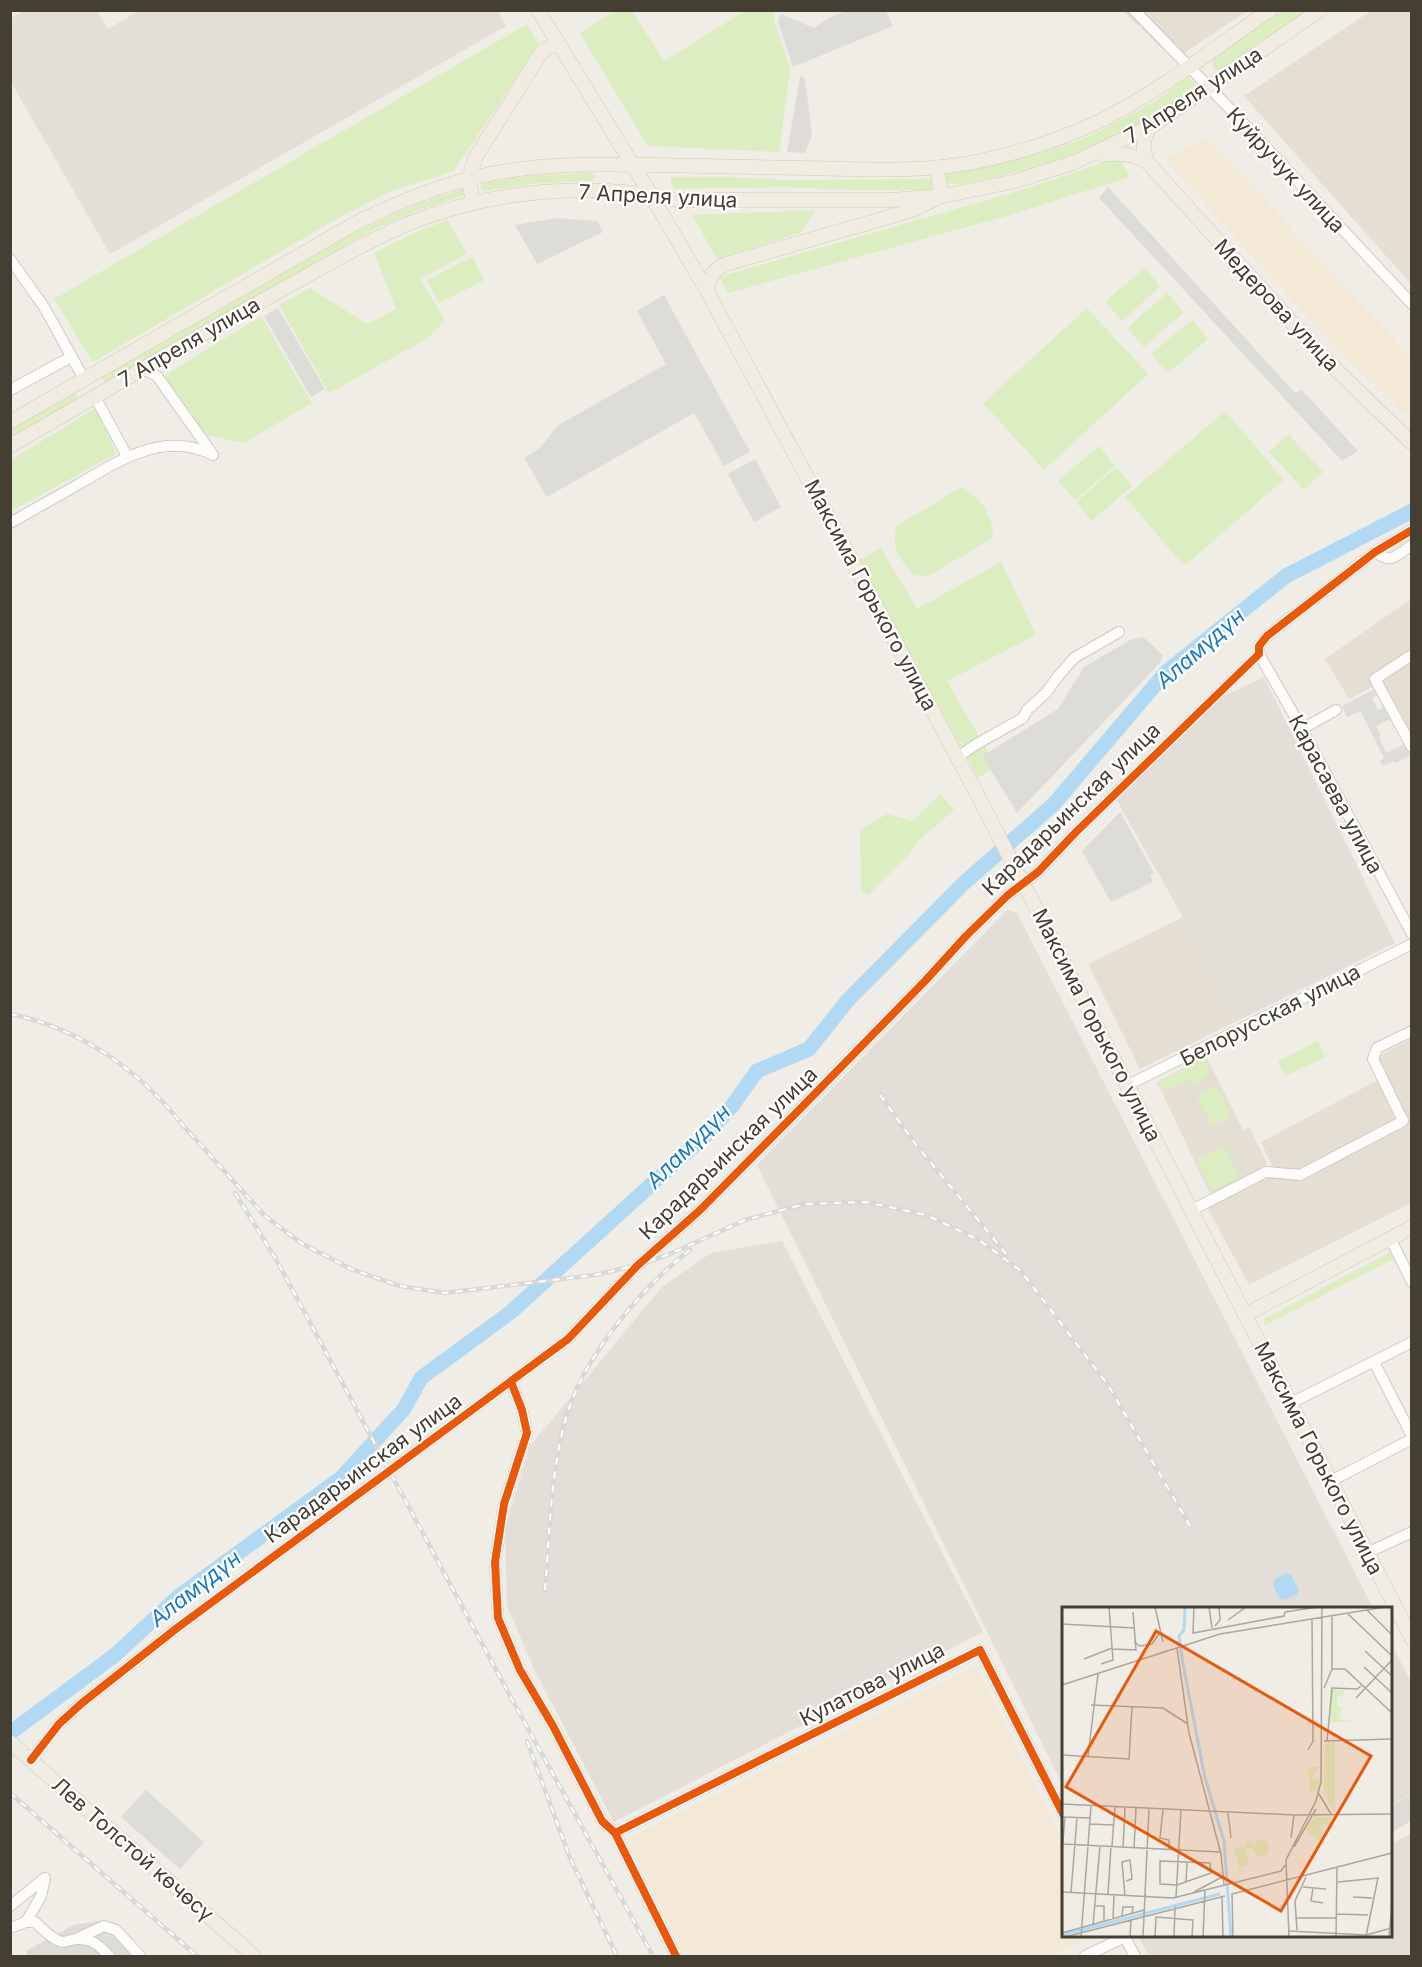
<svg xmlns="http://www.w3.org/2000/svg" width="1422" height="1967" font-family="Inter,sans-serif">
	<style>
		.residential { fill: #e4dfd2 }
		.commercial { fill: #f4e8d6 }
		.industrial { fill: #e3ded7 }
		.green { fill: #dcedc2 }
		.parking { fill: #dedcd6 }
		.water { fill: #b1d9f3 }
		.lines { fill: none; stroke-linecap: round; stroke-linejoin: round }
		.river { stroke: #b1d9f3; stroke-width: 15 }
		.minor-casing { stroke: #cdcac4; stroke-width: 12 }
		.major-casing { stroke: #d4c9b1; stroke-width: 15 }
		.minor { stroke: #fdfcfb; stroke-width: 10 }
		.major { stroke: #f0ece2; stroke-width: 14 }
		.rail-casing { stroke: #d8d8d7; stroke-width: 4.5 }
		.rail { stroke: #fff; stroke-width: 2; stroke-dasharray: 7; stroke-linecap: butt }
		.cycleway-casing { stroke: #fff; stroke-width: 11 }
		.cycleway { stroke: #e8590c; stroke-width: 8 }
		.labels { text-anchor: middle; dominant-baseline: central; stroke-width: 4.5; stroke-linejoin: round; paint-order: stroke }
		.street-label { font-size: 21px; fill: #453e32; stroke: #fff }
		.water-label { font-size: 22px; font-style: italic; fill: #1f7bbd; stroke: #fff }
		.inset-river { fill: none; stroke: #b1d9f3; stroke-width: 3 }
		.inset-road { fill: none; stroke: #aba79e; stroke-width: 1.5 }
		.view { fill: #e8590c; fill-opacity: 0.15; stroke: #e8590c; stroke-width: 3 }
		.inset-edge { fill: none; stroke: #453e32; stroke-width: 3 }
	</style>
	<rect width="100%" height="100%" fill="#efede6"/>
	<g class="residential">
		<path d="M1372,10L1411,11V284L1244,96Z"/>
		<path d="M1123,11H1247L1174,60Z"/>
		<path d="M1411,599V753L1376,685L1349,699L1325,659Z"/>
		<path d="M1183,917L1235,1022L1140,1069L1088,964Z"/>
		<path d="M1411,1039V1203L1249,1285L1208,1209L1268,1175L1297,1180L1407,1121L1375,1058Z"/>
		<path d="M1206,1056L1243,1130L1249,1127L1266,1161V1166L1261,1169L1210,1194L1157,1082Z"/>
		<path d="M1380,1079L1400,1119L1301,1172L1272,1166L1261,1142Z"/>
	</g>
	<g class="commercial">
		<path d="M1207,138L1411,358V419L1335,347L1166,160Z"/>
		<path d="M976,1666L1063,1843L1064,1936H1091L1048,1956H685L627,1839Z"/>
	</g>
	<g class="industrial">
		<path d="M140,10H497L506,26L110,254L11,82V18L24,11H97L108,29Z"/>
		<path d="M1264,677L1395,943L1235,1022L1183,917L1116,799L1218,699Z"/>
		<path d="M1007,910L1017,913L1373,1608H1064L1063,1786L757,1165Z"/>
		<path d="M782,1241L983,1632L614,1822L535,1671L507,1606L505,1528L530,1446L662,1287L711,1253Z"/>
		<path d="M1391,1643L1412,1684L1411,1794L1391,1805Z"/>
		<path d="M1411,1833V1956H1149L1138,1936H1390L1391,1838L1393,1843Z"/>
	</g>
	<g class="green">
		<path d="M616,10L632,11L664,61L745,11H775L774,21L790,69L779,152L648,146L580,33Z"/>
		<path d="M1282,11H1311L1225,69L1215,70L1212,64L1216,55Z"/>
		<path d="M527,24L539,44L454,171L394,190L336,219L93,362L54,299Z"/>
		<path d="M1188,78L1194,82L1196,88C1136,135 1060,163 986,179C974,181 957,187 945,182L944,177L947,174C1000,163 1057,153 1106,128C1127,117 1150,105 1170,91C1176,86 1180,80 1188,78Z"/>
		<path d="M1119,157L1130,177L1010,215L728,293L719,277L1012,193Z"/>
		<path d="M592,173L595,176L592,181L539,183L485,191H482L480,187L487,182L534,175Z"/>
		<path d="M671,177H725L788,180L933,179L932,190H851L783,187L675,189L671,184Z"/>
		<path d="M463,189L465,195L417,211L376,228L105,383L101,377L349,235L414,205Z"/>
		<path d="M816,210L800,233L717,259L692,215Z"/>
		<path d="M447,220L467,254L420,279L445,320L428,338L329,393L279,305L310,288L367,324L396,309L374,253L409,235Z"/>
		<path d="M472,257L485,280L439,303L427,280Z"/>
		<path d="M1145,267L1160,287L1122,321L1105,302Z"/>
		<path d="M1167,293L1184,312L1144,347L1127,328Z"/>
		<path d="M1087,308L1148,374L1044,470L983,403Z"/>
		<path d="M261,316L312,403L244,443L201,434L162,377Z"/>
		<path d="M1192,320L1208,339L1168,373L1151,354Z"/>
		<path d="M75,393L79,399L11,438L10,430Z"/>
		<path d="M97,407L116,454L11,511V460Z"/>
		<path d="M1225,411L1284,480L1184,566L1125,497Z"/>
		<path d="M1288,434L1323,472L1304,490L1269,452Z"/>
		<path d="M1099,446L1115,466L1075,500L1058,481Z"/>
		<path d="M1116,467L1132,486L1092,521L1076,502Z"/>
		<path d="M962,487C982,499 992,514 993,538L928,576L914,575C898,557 892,550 896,526Z"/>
		<path d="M881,548L917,609L1001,562L1036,635L947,681L996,766L978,778L859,560Z"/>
		<path d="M940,794L954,810L920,839L909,854L868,895L861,891L860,830L887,814L913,821Z"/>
		<path d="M1318,1041L1325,1057L1285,1076L1278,1061Z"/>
		<path d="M1206,1058L1211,1069L1198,1085L1187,1080L1165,1091L1159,1082Z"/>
		<path d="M1217,1085L1232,1116L1212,1126L1196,1096Z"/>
		<path d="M1224,1146L1239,1177L1212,1191L1196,1160Z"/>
		<path d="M1392,1251L1396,1258L1265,1325L1264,1319Z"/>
	</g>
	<g class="parking">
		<path d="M886,11L893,26L793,67L778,21L781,14L814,28L831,17L846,11Z"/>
		<path d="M800,76L805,78L812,135L805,153L787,152Z"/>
		<path d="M1108,187L1295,393L1302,390L1358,451L1342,461L1099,198Z"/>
		<path d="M558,218L597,221L603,232L537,264L515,225Z"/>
		<path d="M664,295L750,452L724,466L694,413L547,497L524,458L540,448L557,426L666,364L637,311Z"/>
		<path d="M278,308L325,389L311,397L264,316Z"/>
		<path d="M755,459L781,507L754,522L728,474Z"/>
		<path d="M1143,637L1163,655L1160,663L1017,813L982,756L1058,709L1084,667L1130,640Z"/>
		<path d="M1375,689L1378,694L1372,698L1378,710L1384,707L1390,719L1376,726L1381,736L1379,737L1386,753L1407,743L1411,752V755L1395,763L1393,761L1383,766L1380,761L1384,758L1360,711L1347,717L1342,706Z"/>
		<path d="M1120,812L1154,873L1150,876L1153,882L1111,902L1082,851Z"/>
		<path d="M146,1790L204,1842L180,1869L121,1817Z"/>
		<path d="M1411,1795V1821L1391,1833V1806Z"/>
		<path d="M105,1920L146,1956H28L26,1951L74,1925Z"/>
	</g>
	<path class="water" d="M1286,1573L1291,1575L1299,1590L1297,1594L1285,1600L1279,1598L1273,1585L1275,1579Z"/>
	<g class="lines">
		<path class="river" d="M10,1733L115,1655L179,1596L341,1478L404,1409L421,1378L511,1312L707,1134L732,1106L757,1071L809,1049L848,1000L964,883L1054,804L1166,672L1286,576L1412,511"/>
		<g class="minor-casing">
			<g id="minor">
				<path d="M1134,10L1235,114L1412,304"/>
				<path d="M10,259L44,307L84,379"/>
				<path d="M144,369L157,376L211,452"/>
				<path d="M10,390L71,357"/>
				<path d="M95,397L127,456"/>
				<path d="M10,523C33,510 56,497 79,484C120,460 165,430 213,455"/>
				<path d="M1375,552C1392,565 1396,555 1412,545"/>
				<path d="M1259,654L1302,729L1412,934"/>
				<path d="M1412,655L1375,679L1412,747"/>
				<path d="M1302,729L1336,710"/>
				<path d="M958,757L975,745L1023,718L1027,710L1046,693L1059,675L1074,658L1119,632"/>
				<path d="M1128,1085L1412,944"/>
				<path d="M1192,1210L1266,1172L1300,1175L1403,1121L1373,1059L1377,1048L1412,1031"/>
				<path d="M1390,1238L1412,1282"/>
				<path d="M1374,1362L1412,1436"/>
				<path d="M511,1382L522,1410L527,1433L504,1504L495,1562L498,1618L520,1670L553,1726L602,1821L615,1833L676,1956"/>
				<path d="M1291,1403L1412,1342"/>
				<path d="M1331,1481L1412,1439"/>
				<path d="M1367,1553L1412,1532"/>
				<path d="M31,1760L59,1724L82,1703L177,1628L568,1339L638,1265L699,1211L798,1111L925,981L966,936L1008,895L1038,872L1076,832L1259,654V646L1267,636L1375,552L1412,530"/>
				<path d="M615,1833L980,1650L1064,1816"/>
				<path d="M10,1906L45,1878"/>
				<path d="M26,1922L41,1896L45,1878"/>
				<path d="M10,1928L26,1922H35C43,1929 51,1939 62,1942C67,1942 72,1939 77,1939C92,1938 100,1946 109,1956"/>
				<path d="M1124,1936L1135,1956"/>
				<path d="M76,1939L104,1926L116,1930L140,1956"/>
				<path d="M1085,1956L1125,1937"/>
			</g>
		</g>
		<g class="major-casing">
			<g id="major">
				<path d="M538,10L651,195L707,291L976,792L1412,1639"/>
				<path d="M1102,155C1119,152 1132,154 1147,162L1324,358L1412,443"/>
				<path d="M1147,162C1142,148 1142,137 1152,126"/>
				<path d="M936,168L943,196"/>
				<path d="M473,203L469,179L475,158L541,53L556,42"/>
				<path d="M707,291C710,277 712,270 726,264L913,210L935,199"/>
				<path d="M10,422L354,224C397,202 442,184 490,174C544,163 600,164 655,165C705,166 755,167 805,168C862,169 919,173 975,162C1019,153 1063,139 1104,119C1163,89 1216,47 1270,10"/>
				<path d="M10,446C81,405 152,364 222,323C254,305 286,288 317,270C348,253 378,236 410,223C494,190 590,181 677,200H891L943,196L1016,181L1075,162L1153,125L1320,10"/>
				<path d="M1245,1315L1412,1227"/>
				<path d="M10,1742L254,1956"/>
			</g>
		</g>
		<use href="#minor" class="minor"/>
		<use href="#major" class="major"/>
		<g class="rail-casing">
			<g id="rail">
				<path d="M10,1014C80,1028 141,1071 184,1127"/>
				<path d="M880,1095L917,1146L1007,1255"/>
				<path d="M180,1122L265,1216L301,1243L351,1269L400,1286L445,1293L595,1275L638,1265L670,1254L745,1220L805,1204L866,1202L926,1215L979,1240L1021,1271L1108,1385L1190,1526"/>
				<path d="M235,1193L277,1261L509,1694L653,1956"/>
				<path d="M545,1590C550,1533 550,1473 566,1418C583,1357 641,1288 690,1250"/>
				<path d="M527,1741L570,1858L617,1956"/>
				<path d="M10,1793L197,1956"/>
			</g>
		</g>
		<use href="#rail" class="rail"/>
		<g class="cycleway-casing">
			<g id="cycleway">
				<path d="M511,1382L522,1410L527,1433L504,1504L495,1562L498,1618L520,1670L553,1726L602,1821L615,1833L676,1956"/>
				<path d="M31,1760L59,1724L82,1703L177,1628L568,1339L638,1265L699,1211L798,1111L925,981L966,936L1008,895L1038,872L1076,832L1259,654V646L1267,636L1375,552L1412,530"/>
				<path d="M615,1833L980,1650L1064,1816"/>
			</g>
		</g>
		<use href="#cycleway" class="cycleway"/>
	</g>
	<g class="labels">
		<g class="street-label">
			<text transform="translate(1193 95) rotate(-33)">7 Апреля улица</text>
			<text transform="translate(1286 170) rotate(47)">Куйручук улица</text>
			<text transform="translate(658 196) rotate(3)">7 Апреля улица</text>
			<text transform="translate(1277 305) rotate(47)">Медерова улица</text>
			<text transform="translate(189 342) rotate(-30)">7 Апреля улица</text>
			<text transform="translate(871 595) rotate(62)">Максима Горького улица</text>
			<text transform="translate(1336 794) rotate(62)">Карасаева улица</text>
			<text transform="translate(1071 809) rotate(-44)">Карадарьинская улица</text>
			<text transform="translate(1270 1015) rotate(-27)">Белорусская улица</text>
			<text transform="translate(1097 1025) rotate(63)">Максима Горького улица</text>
			<text transform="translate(728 1153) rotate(-44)">Карадарьинская улица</text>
			<text transform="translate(1319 1458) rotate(63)">Максима Горького улица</text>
			<text transform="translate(363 1468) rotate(-36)">Карадарьинская улица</text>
			<text transform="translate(872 1684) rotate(-27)">Кулатова улица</text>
			<text transform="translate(133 1849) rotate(41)">Лев Толстой көчөсү</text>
		</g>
		<g class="water-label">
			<text transform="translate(1200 648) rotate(-41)">Аламүдүн</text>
			<text transform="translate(688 1146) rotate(-45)">Аламүдүн</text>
			<text transform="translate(195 1588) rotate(-38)">Аламүдүн</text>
		</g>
	</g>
	<g transform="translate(1062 1607)">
		<rect width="330" height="330" fill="#efede6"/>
		<path d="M268,82L282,83V88L275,89V100H281L276,112L298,115H267ZM263,136H273V205L262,187ZM245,160H258L250,169V172L258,173L257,184H248ZM252,210H269V217L260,218L261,235L243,224ZM191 241a8 8 0 1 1 16 0a8 8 0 1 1-16 0ZM190,234L191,241L184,242L187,257L174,263L177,259L172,242L184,240L183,235Z" fill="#dcedc2"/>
		<path class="inset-river" d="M123,0L122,23L117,29L121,57L143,171L162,234L169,330M0,328L158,287"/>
		<path class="inset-road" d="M93,0L101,35M132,0L131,26L222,9L223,5M147,0L150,21M305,3L330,28M223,5L256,0M285,6L330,49M166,13L184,0M0,17L72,21M153,19L158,13L157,0M72,35L78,39L90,37L97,27M115,41L127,126L159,247L162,278M50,42L74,43L71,5M303,44L330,69M22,52L50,41M39,57L51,53L47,0M302,60L330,86M270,62H283L330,106M0,78L158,27L323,0M262,81L270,62V8M269,81L295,82L299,79M294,91L330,53M29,98L101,101L126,117M262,134L330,132M265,134L270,82M246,143L251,134L250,12M0,148L67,152L70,100M26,149L36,67M257,187L269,207M0,197L232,208L330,207M101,203L98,231L107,233V243M166,206L169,231M0,210L28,211M28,217L52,218M229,231L232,208M0,237L158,245M50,239L53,200M61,240L63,201M232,240L254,202M72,241L74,201M0,245L3,210M98,254L148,256L149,266L115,278L98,277ZM124,275L125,255M276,275L316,271L304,329M241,280L264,282M251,281L249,294L261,296M0,285L111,291L219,264L223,258M9,285L15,211M132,285L160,270M46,287L49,239M63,289L60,255L68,253L70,272L64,274M160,289L161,330M114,290L119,203M291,290L310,291M33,299H42V315M275,307L306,308M60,309L61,300H71L70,306M233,311H274M51,312L52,288M31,318L38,239M235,323L233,294L244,270M227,324L304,328L330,321M0,326L82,303M3,330L163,289M19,330L29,199M68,330L69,312M81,330L87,202M93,330L94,310L131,313L130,330M112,330L113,300M141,330L143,283M171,330L170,287L330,246M227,330L224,253L254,194L259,175L260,0M274,330L275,261M327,330L330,298"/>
		<path class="view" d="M94,24L309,149L219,304L4,180Z"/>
		<rect width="330" height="330" class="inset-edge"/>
	</g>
	<rect width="1422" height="1967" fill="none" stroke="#453e32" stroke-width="24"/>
</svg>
